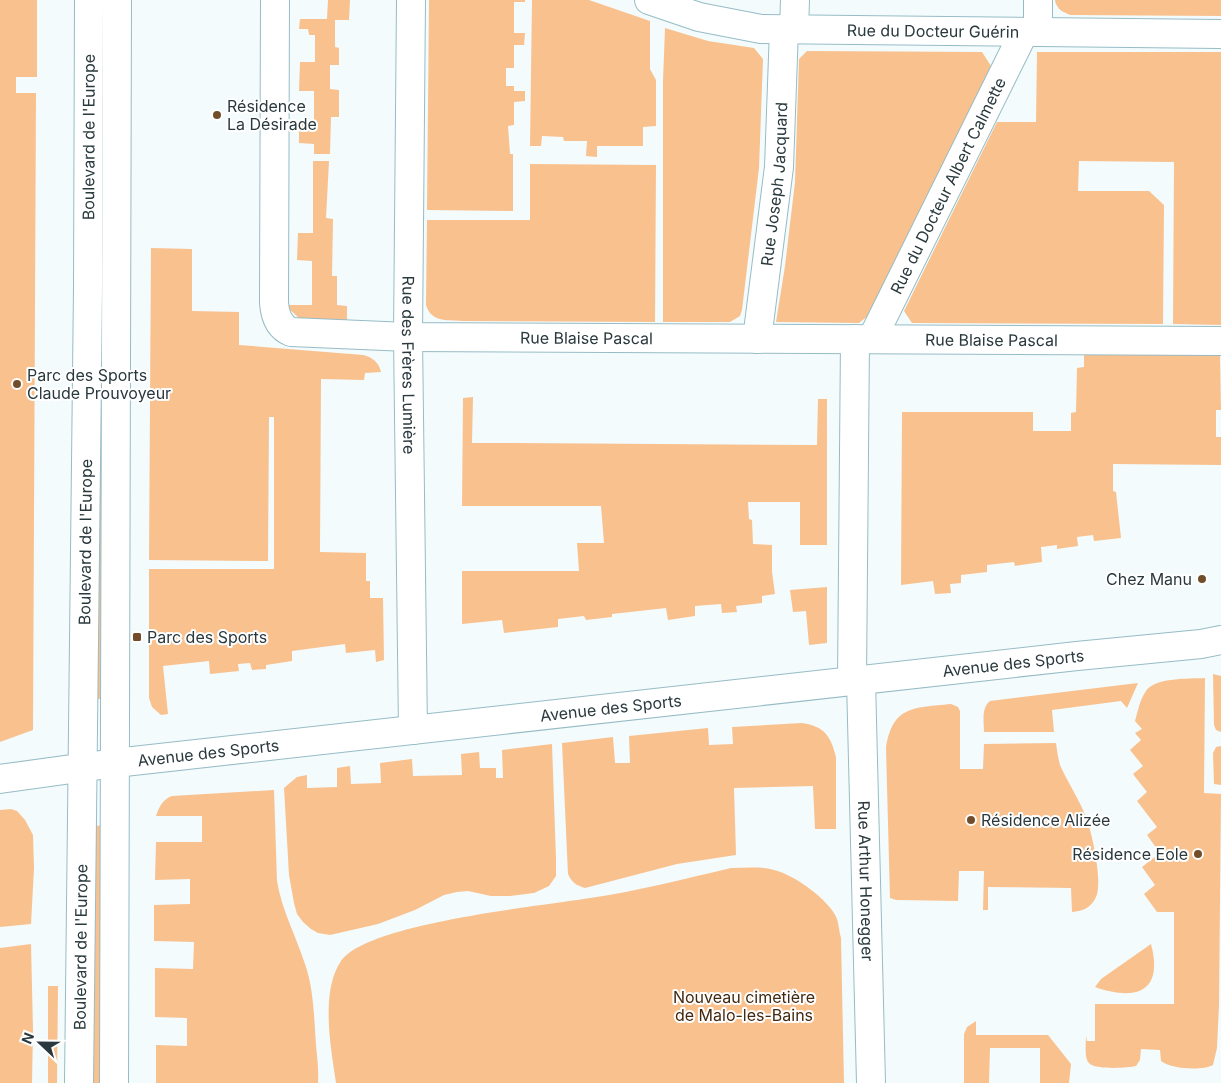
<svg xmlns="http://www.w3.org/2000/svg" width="1221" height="1083" font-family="Inter,sans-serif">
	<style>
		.green { fill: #f9c18e }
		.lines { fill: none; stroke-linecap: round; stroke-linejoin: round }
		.minor-casing { stroke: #97bcc5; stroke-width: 30 }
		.minor { stroke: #fff; stroke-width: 28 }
		.poi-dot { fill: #724d29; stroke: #fff; stroke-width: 2 }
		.labels { text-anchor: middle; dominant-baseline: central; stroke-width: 4; stroke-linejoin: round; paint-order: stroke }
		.street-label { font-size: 16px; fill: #2a393d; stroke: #fff }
		.poi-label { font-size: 16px; fill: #2a393d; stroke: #fff; text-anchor: start }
		.park-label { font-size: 16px; fill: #432910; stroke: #fff }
	</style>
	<rect width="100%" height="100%" fill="#f3fbfd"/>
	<g class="green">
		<path d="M0,0H37V77H16V93H36L33,730L0,742Z"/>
		<path d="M328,0H350L349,20H335V47L339,48V65H330V89L339,90V117H331L330,154H314V144L299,143V122H314V91H299L300,62H315V35H309L308,29H299L300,19H327Z"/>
		<path d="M429,0H525V2H514V33H525L524,45H514V68H506V86H514V91H525V101L514,102V125L508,126L510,154H513V211L427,210Z"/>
		<path d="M532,0H589L650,21V69L656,80V126L643,127V146H597V157L586,156L587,141H564L563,137L542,136L541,146H530Z"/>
		<path d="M1055,0H1221V16L1071,15C1064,13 1056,9 1055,0Z"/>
		<path d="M665,28L708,41L754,48L763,59L759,168L742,310L740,316L730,322H663V81Z"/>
		<path d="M807,51L982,52L991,66L869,315L859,323L776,322L785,266L795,182L799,59Z"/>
		<path d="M1037,52H1221V325L1173,324L1174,162L1079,161L1078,191H1149L1164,205L1163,324L912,323L904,311L997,122H1036Z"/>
		<path d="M313,161H329L326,218L333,219L332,276H337V305L347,306V320L300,319L285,305H312V261L297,260L298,233H313Z"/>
		<path d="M530,164L656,165L655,322L462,321C446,320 431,322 426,305L427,220H530Z"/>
		<path d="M151,248L192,249V311L239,312V345L363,355C373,357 379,363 381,372L365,373L364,380L321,379L320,552L366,553V581H370V598H383L384,660L376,662L375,650L346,653L345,644L292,651V661L266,665V669L252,670L250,663L238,664L239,671L210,674L209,661L163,666L168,714L161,715L152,707L149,698V569H274V417H269L268,561L149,560Z"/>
		<path d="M96,295H108L106,699H94Z"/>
		<path d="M1084,354L1220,355L1221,410H1216V437H1221V465L1113,464V491L1116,492L1121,538L1094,541L1093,535L1077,537L1078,546L1057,549V545L1041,547L1042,562L1015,566L1014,562L987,565V572L961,575V583L950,584L951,593L935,594L933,581L901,585L902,412H1033V431H1071V413L1076,412L1077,368L1084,367Z"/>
		<path d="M473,397L472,443H516L817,445L818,399H827V545H800V502H748L749,519L752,520L753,544L772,545V572L775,594L762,596V603L736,606L737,612L722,613L721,604L695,606V616L668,620L666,608L612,614V617L586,620L584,616L558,619V627L504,633L502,620L462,624V571H579L577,543H604L601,506H462L463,398Z"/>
		<path d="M827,587V643L809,645L806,611L793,612L790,590Z"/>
		<path d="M1213,674L1221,676V732L1216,730L1214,725Z"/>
		<path d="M1205,678L1204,793L1221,794L1219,1005L1217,1048L1213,1065C1202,1071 1171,1069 1161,1061L1160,1050L1141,1049L1140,1060L1136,1066C1128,1068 1094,1070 1089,1063C1084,1058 1086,1043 1086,1036L1087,1041H1095V1004H1174V912H1157L1144,894L1155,885L1142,867L1160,853L1147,835L1157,827L1137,801L1147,792L1133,774L1143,766L1130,750L1141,740L1135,733L1142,729L1135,721C1138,711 1140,699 1146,691C1155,677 1189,679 1205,678Z"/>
		<path d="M1138,683L1127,708L1121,701L1052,710L1054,732H984C984,722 981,708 990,701Z"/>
		<path d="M951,704L958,707L960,711V769H983L984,744L1056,743C1057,750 1058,758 1060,765C1068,783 1079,799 1086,817C1092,833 1103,882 1096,897C1091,908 1083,911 1072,912L1071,888L988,887V910H983L984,871H959L958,901L896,900L890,898L886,748C893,705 914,708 951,704Z"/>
		<path d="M802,723C824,726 831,736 836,757V829H815L813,786L734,788L736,855L677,864L585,888C576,885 572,883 568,874L562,743L613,737L615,763H630L629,736L708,728L709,745L733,744L732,727Z"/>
		<path d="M552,744L556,859V876L549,886L534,893L510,896H491L468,891L457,892L444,895L415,910L378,924L330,935L318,933L311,929L303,922L297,914L294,903L289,875L284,788L297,777L307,775V788L337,787V768L350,766L351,784L381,783L380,763L412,759L413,776L462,775L461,754L479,752L480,768H496V778H503L502,750Z"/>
		<path d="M1221,746V785L1214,784L1213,753L1216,747Z"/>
		<path d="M274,790L277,881C282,911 296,936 305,964C314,990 314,1018 316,1045C317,1057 319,1070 318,1083H156V1045L187,1046V1018L155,1017V968L193,969L194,942L154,941V905L190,904V879L155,880L156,842H202V816H156C159,807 163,799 172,796Z"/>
		<path d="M11,809L17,811L25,820L33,835L34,868L31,924L0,927V810Z"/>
		<path d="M107,825L105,1083H87L95,826Z"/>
		<path d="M731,868C745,868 760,866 774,870C793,874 830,900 837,919C839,925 839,932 841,938L844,1083H336C331,1048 320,992 341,961C367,923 542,906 590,898C638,891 684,879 731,868Z"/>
		<path d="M31,944L33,1030L32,1083H0V948Z"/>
		<path d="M1151,944C1164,993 1135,1001 1095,987L1101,979Z"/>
		<path d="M48,986H58L57,1083H48Z"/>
		<path d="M976,1021V1035H1048L1071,1064L1069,1083H1040V1048H990L989,1083H964V1034L967,1027Z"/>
	</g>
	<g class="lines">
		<g class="minor-casing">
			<g id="minor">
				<path id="s1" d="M275,0L274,303C275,316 279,327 291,332L408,337L1221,341"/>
				<path id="s2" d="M411,0L408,337L413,730"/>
				<path id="s3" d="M649,0L699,17L761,29L1221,34"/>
				<path d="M794,29L795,0"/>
				<path d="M1038,32V0"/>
				<path id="s4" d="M757,339L779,167L784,29"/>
				<path id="s5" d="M872,339L1024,32"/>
				<path id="s6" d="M861,680L871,1083"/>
				<path d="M852,681L855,339"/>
				<path id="s7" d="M0,779L115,763L1077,656L1201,644L1221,640"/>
				<path id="s8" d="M79,1083L88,287L89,0"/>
				<path d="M114,1083L117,0"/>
			</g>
		</g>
		<use href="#minor" class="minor"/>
	</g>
	<g class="poi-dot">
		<circle cx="217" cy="115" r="5"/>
		<circle cx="17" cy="384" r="5"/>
		<circle cx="1202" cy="579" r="5"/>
		<rect x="132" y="632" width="10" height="10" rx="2.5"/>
		<circle cx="971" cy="820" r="5"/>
		<circle cx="1198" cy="854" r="5"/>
	</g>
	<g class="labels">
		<g class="street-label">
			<text stroke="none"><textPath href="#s3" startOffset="288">Rue du Docteur Guérin</textPath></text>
			<text stroke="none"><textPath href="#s8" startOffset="946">Boulevard de l'Europe</textPath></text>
			<text stroke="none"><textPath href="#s4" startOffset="156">Rue Joseph Jacquard</textPath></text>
			<text stroke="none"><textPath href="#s5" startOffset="171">Rue du Docteur Albert Calmette</textPath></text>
			<text stroke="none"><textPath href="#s1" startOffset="634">Rue Blaise Pascal</textPath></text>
			<text stroke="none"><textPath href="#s1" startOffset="1039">Rue Blaise Pascal</textPath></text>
			<text stroke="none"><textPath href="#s2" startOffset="365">Rue des Frères Lumière</textPath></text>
			<text stroke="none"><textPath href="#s8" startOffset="541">Boulevard de l'Europe</textPath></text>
			<text stroke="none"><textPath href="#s7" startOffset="1020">Avenue des Sports</textPath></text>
			<text stroke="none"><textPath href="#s7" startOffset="615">Avenue des Sports</textPath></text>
			<text stroke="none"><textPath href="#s7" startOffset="210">Avenue des Sports</textPath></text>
			<text stroke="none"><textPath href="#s6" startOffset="201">Rue Arthur Honegger</textPath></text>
			<text stroke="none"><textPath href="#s8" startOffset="136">Boulevard de l'Europe</textPath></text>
		</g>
		<g class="poi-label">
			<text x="227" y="106">Résidence<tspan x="227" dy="18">La Désirade</tspan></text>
			<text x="27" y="375">Parc des Sports<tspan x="27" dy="18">Claude Prouvoyeur</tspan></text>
			<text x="1192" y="579" text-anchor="end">Chez Manu</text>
			<text x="147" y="637">Parc des Sports</text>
			<text x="981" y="820">Résidence Alizée</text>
			<text x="1188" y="854" text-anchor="end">Résidence Eole</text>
		</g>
		<g class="park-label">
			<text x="744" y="997">Nouveau cimetière<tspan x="744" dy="18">de Malo-les-Bains</tspan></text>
		</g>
	</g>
	<g transform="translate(40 1043) rotate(292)" stroke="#ffffff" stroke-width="4" paint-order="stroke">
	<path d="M0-4L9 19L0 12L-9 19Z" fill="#2a393d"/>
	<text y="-8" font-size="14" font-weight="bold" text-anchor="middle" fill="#2a393d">N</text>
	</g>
</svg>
